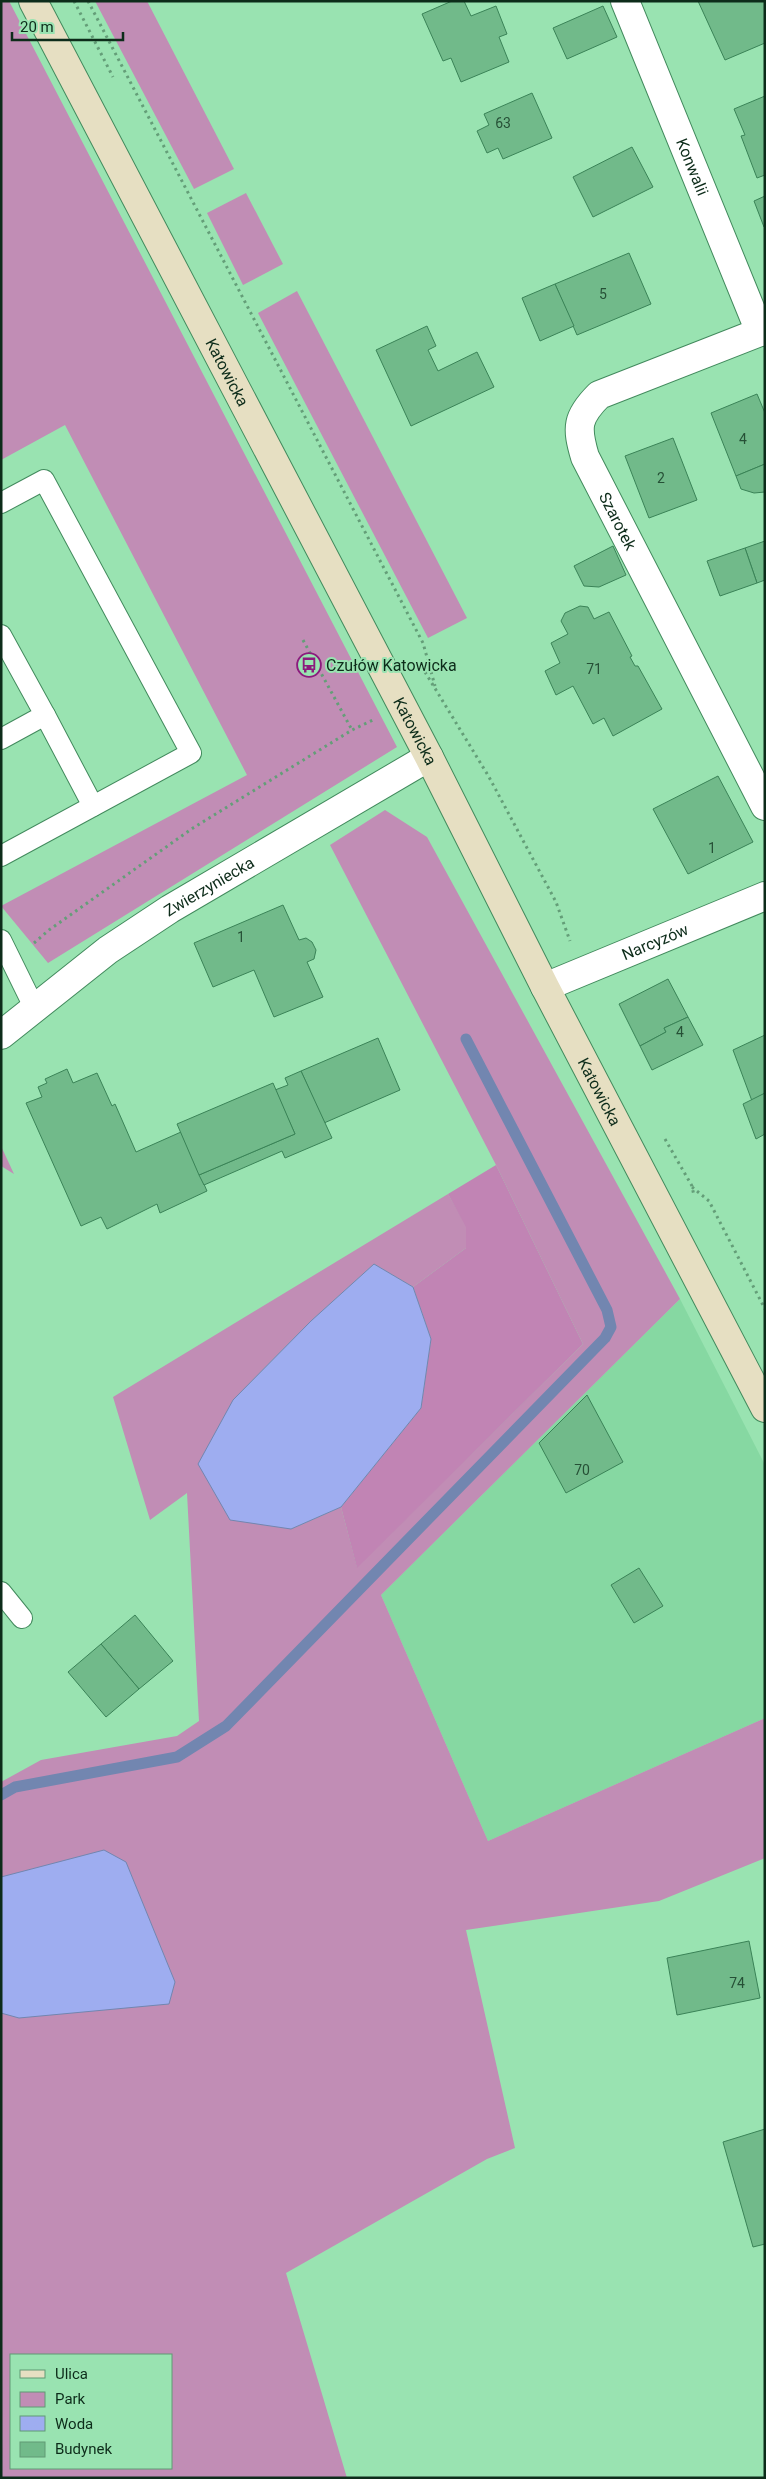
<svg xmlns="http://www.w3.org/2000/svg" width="766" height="2479" font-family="Roboto,sans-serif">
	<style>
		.built { fill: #86d8a2 }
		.green { fill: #c18db5; fill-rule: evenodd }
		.forest { fill: #c184b4 }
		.water { fill: #9eadf0; stroke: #7286b0 }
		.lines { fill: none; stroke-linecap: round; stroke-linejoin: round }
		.stream { stroke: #7286b0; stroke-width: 11 }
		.building { fill: #71ba8a; stroke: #3a8357 }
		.service-casing { stroke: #428a5d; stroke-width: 22 }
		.minor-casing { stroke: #428a5d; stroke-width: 30 }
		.secondary-casing { stroke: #428a5d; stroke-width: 30 }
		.path { stroke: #649e78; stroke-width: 3; stroke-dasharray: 2.5 4; stroke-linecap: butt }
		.service { stroke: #fff; stroke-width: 20 }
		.minor { stroke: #fff; stroke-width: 28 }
		.secondary { stroke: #e6dfc2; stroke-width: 28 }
		.labels { text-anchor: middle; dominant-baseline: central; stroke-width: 4; stroke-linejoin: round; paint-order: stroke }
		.number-label { font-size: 14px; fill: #265036 }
		.street-label { font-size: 16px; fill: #0d2c1a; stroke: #99e3b1 }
		.poi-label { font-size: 16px; fill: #0d2c1a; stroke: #99e3b1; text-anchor: start }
	</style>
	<rect width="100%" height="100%" fill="#99e3b1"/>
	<path class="built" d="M680,1299L765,1465V1718L488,1841L381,1595Z"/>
	<g class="green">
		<path d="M1,1H9L397,747L48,963L1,906L247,775L65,425L1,460Z"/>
		<path d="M95,1H147L234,169L194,189Z"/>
		<path d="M246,193L283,264L243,285L207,213Z"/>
		<path d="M297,291L467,618L428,638L258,313Z"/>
		<path d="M385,810L427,837L680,1299L381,1595L488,1841L765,1718V1858L659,1901L466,1930L515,2148L487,2159L286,2273L347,2478H1V1782L41,1760L177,1736L199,1721L187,1493L150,1520L113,1397L448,1194L467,1227L466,1248L413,1287L374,1264L311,1321L233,1400L291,1529L341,1507L357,1567L583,1344L496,1165L330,845ZM11,2355H171V2468H11Z"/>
		<path d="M1,1146L14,1174L1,1166Z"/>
	</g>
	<path class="forest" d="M496,1165L583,1344L357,1568L341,1507L421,1408L431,1339L413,1287L466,1248V1227L448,1194Z"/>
	<g class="water">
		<path d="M374,1264L413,1287L431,1339L421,1408L341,1507L291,1529L230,1520L198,1464L233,1400L311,1321Z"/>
		<path d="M104,1850L126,1862L175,1982L169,2004L19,2018L1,2013V1877Z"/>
	</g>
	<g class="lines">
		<path class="stream" d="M1,1795L15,1787L177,1757L226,1726L605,1338L611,1327L607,1310L466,1039"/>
	</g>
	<g class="building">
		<path d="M452,1H464L471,16L496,6L507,34L499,37L509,62L461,82L451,58L443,61L422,14Z"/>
		<path d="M698,1H765V43L725,60Z"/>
		<path d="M603,6L617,37L567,59L553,28Z"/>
		<path d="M532,93L552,138L503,159L498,148L487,153L477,131L489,125L484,114Z"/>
		<path d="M765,96V175L757,178L741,136L745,135L734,109Z"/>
		<path d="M632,147L653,187L593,217L573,177Z"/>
		<path d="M765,196V227H764L754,201Z"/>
		<path d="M629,253L651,304L577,335L555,284Z"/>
		<path d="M555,284L574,326L540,341L522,298Z"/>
		<path d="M427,326L436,346L428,350L438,371L477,352L494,387L411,426L376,350Z"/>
		<path d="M757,394L765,413V464L736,476L711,413Z"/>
		<path d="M673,438L697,500L649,518L625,456Z"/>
		<path d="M765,464V492L754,493L741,489L736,476Z"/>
		<path d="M765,541V580L757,583L745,548Z"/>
		<path d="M613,546L626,575L599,587L584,586L574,566Z"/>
		<path d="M745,548L757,583L720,596L707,561Z"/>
		<path d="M580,606L588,607L594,619L609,612L632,656L630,657L635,666H638L662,709L613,736L604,718L593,724L573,686L556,695L545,671L560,663L551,643L568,634L561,621L565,613Z"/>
		<path d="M718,776L753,842L688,874L653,809Z"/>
		<path d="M283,905L299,940L306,938L312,942L316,950L314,959L307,962L323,997L274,1017L254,970L213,987L194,943Z"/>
		<path d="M668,979L688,1017L664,1028L666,1032L640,1046L619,1004Z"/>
		<path d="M688,1017L703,1045L652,1070L640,1046L666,1032L664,1028Z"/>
		<path d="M765,1035V1093L752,1101L733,1050Z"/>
		<path d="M378,1038L400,1090L324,1123L301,1071Z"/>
		<path d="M67,1069L73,1083L97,1073L112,1106L115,1104L136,1152L181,1132L207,1191L160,1213L157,1204L107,1229L101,1217L81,1226L26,1103L42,1097L38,1087L47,1083L45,1079Z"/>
		<path d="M301,1071L332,1138L285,1158L282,1151L204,1185L199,1175L295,1134L275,1090L288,1085L285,1078Z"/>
		<path d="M273,1083L295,1134L199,1175L177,1124Z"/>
		<path d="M765,1093V1134L756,1139L743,1104Z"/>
		<path d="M587,1395L623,1462L566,1493L539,1443Z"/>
		<path d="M639,1568L663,1606L634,1623L611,1585Z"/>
		<path d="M135,1615L173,1661L139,1689L101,1644Z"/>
		<path d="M101,1644L139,1689L106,1717L68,1672Z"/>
		<path d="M749,1941L760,1998L677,2015L667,1958Z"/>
		<path d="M765,2129V2244L753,2247L723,2142Z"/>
	</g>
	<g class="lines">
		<g class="service-casing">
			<g id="service">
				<path d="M1,503L44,480L191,753L1,856"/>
				<path d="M1,635L45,715L1,739"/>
				<path d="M45,715L93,806"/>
				<path d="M1,940L34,1007"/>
				<path d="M1,1592L22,1618"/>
			</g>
		</g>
		<g class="minor-casing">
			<g id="minor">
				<path id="s1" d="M625,1L760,332"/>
				<path id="s2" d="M765,330L599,395C577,417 576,427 585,457L765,806"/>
				<path id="s3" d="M545,987L765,896"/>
				<path id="s4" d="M1,1035L108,950L170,909L429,757"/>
			</g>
		</g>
		<g class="secondary-casing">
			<g id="secondary">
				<path id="s5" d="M33,1L429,757L545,987L765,1408"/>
			</g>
		</g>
		<g class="path">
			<path d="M74,1L113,77"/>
			<path d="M88,1L423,643L435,686"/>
			<path d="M303,640L352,730"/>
			<path d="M425,672L489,777L556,902L570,941"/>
			<path d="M34,943L49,930L193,828L352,730L373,720"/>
			<path d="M665,1139L692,1186L694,1196"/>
			<path d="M692,1187L709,1201L765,1309"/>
		</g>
		<use href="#service" class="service"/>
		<use href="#minor" class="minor"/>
		<use href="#secondary" class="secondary"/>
	</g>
	<defs>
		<g id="bus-ring" transform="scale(1.25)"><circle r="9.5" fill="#99e3b1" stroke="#8c1b7d" stroke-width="1.5"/><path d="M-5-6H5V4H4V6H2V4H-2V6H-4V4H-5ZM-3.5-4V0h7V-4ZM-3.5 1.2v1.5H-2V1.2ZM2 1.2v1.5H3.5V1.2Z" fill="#8c1b7d"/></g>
	</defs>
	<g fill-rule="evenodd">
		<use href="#bus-ring" x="309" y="665"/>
	</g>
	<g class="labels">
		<g class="number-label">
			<text x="503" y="123">63</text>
			<text x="603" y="294">5</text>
			<text x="743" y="439">4</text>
			<text x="661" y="478">2</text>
			<text x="594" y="669">71</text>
			<text x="712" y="848">1</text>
			<text x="241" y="937">1</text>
			<text x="680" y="1032">4</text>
			<text x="582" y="1470">70</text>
			<text x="737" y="1983">74</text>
		</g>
		<g class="street-label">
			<text stroke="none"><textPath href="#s1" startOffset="179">Konwalii</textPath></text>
			<text stroke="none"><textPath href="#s5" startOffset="419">Katowicka</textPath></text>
			<text stroke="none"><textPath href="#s2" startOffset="319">Szarotek</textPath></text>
			<text stroke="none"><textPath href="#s5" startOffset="824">Katowicka</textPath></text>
			<text stroke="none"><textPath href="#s4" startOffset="256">Zwierzyniecka</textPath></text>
			<text stroke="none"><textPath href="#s3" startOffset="119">Narcyzów</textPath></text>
			<text stroke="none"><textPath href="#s5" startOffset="1229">Katowicka</textPath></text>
		</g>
		<g class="poi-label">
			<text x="326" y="665">Czułów Katowicka</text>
		</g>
	</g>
	<rect width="766" height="2479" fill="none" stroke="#0d2c1a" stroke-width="5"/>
	<rect x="10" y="2354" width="162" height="115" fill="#99e3b1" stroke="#619a75"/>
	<rect x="20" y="2370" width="25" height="8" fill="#e6dfc2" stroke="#619a75"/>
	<text x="55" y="2379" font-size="15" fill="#0d2c1a">Ulica</text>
	<rect x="20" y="2392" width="25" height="15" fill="#c18db5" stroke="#619a75"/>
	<text x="55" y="2404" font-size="15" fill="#0d2c1a">Park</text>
	<rect x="20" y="2416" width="25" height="15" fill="#9eadf0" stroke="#619a75"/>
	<text x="55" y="2429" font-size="15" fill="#0d2c1a">Woda</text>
	<rect x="20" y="2442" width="25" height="15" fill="#71ba8a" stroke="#619a75"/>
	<text x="55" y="2454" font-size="15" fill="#0d2c1a">Budynek</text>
	<path d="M12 32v8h111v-8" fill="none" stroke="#0d2c1a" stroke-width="2.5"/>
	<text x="20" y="32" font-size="15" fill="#0d2c1a" stroke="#99e3b1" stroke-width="4" paint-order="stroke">20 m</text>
</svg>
